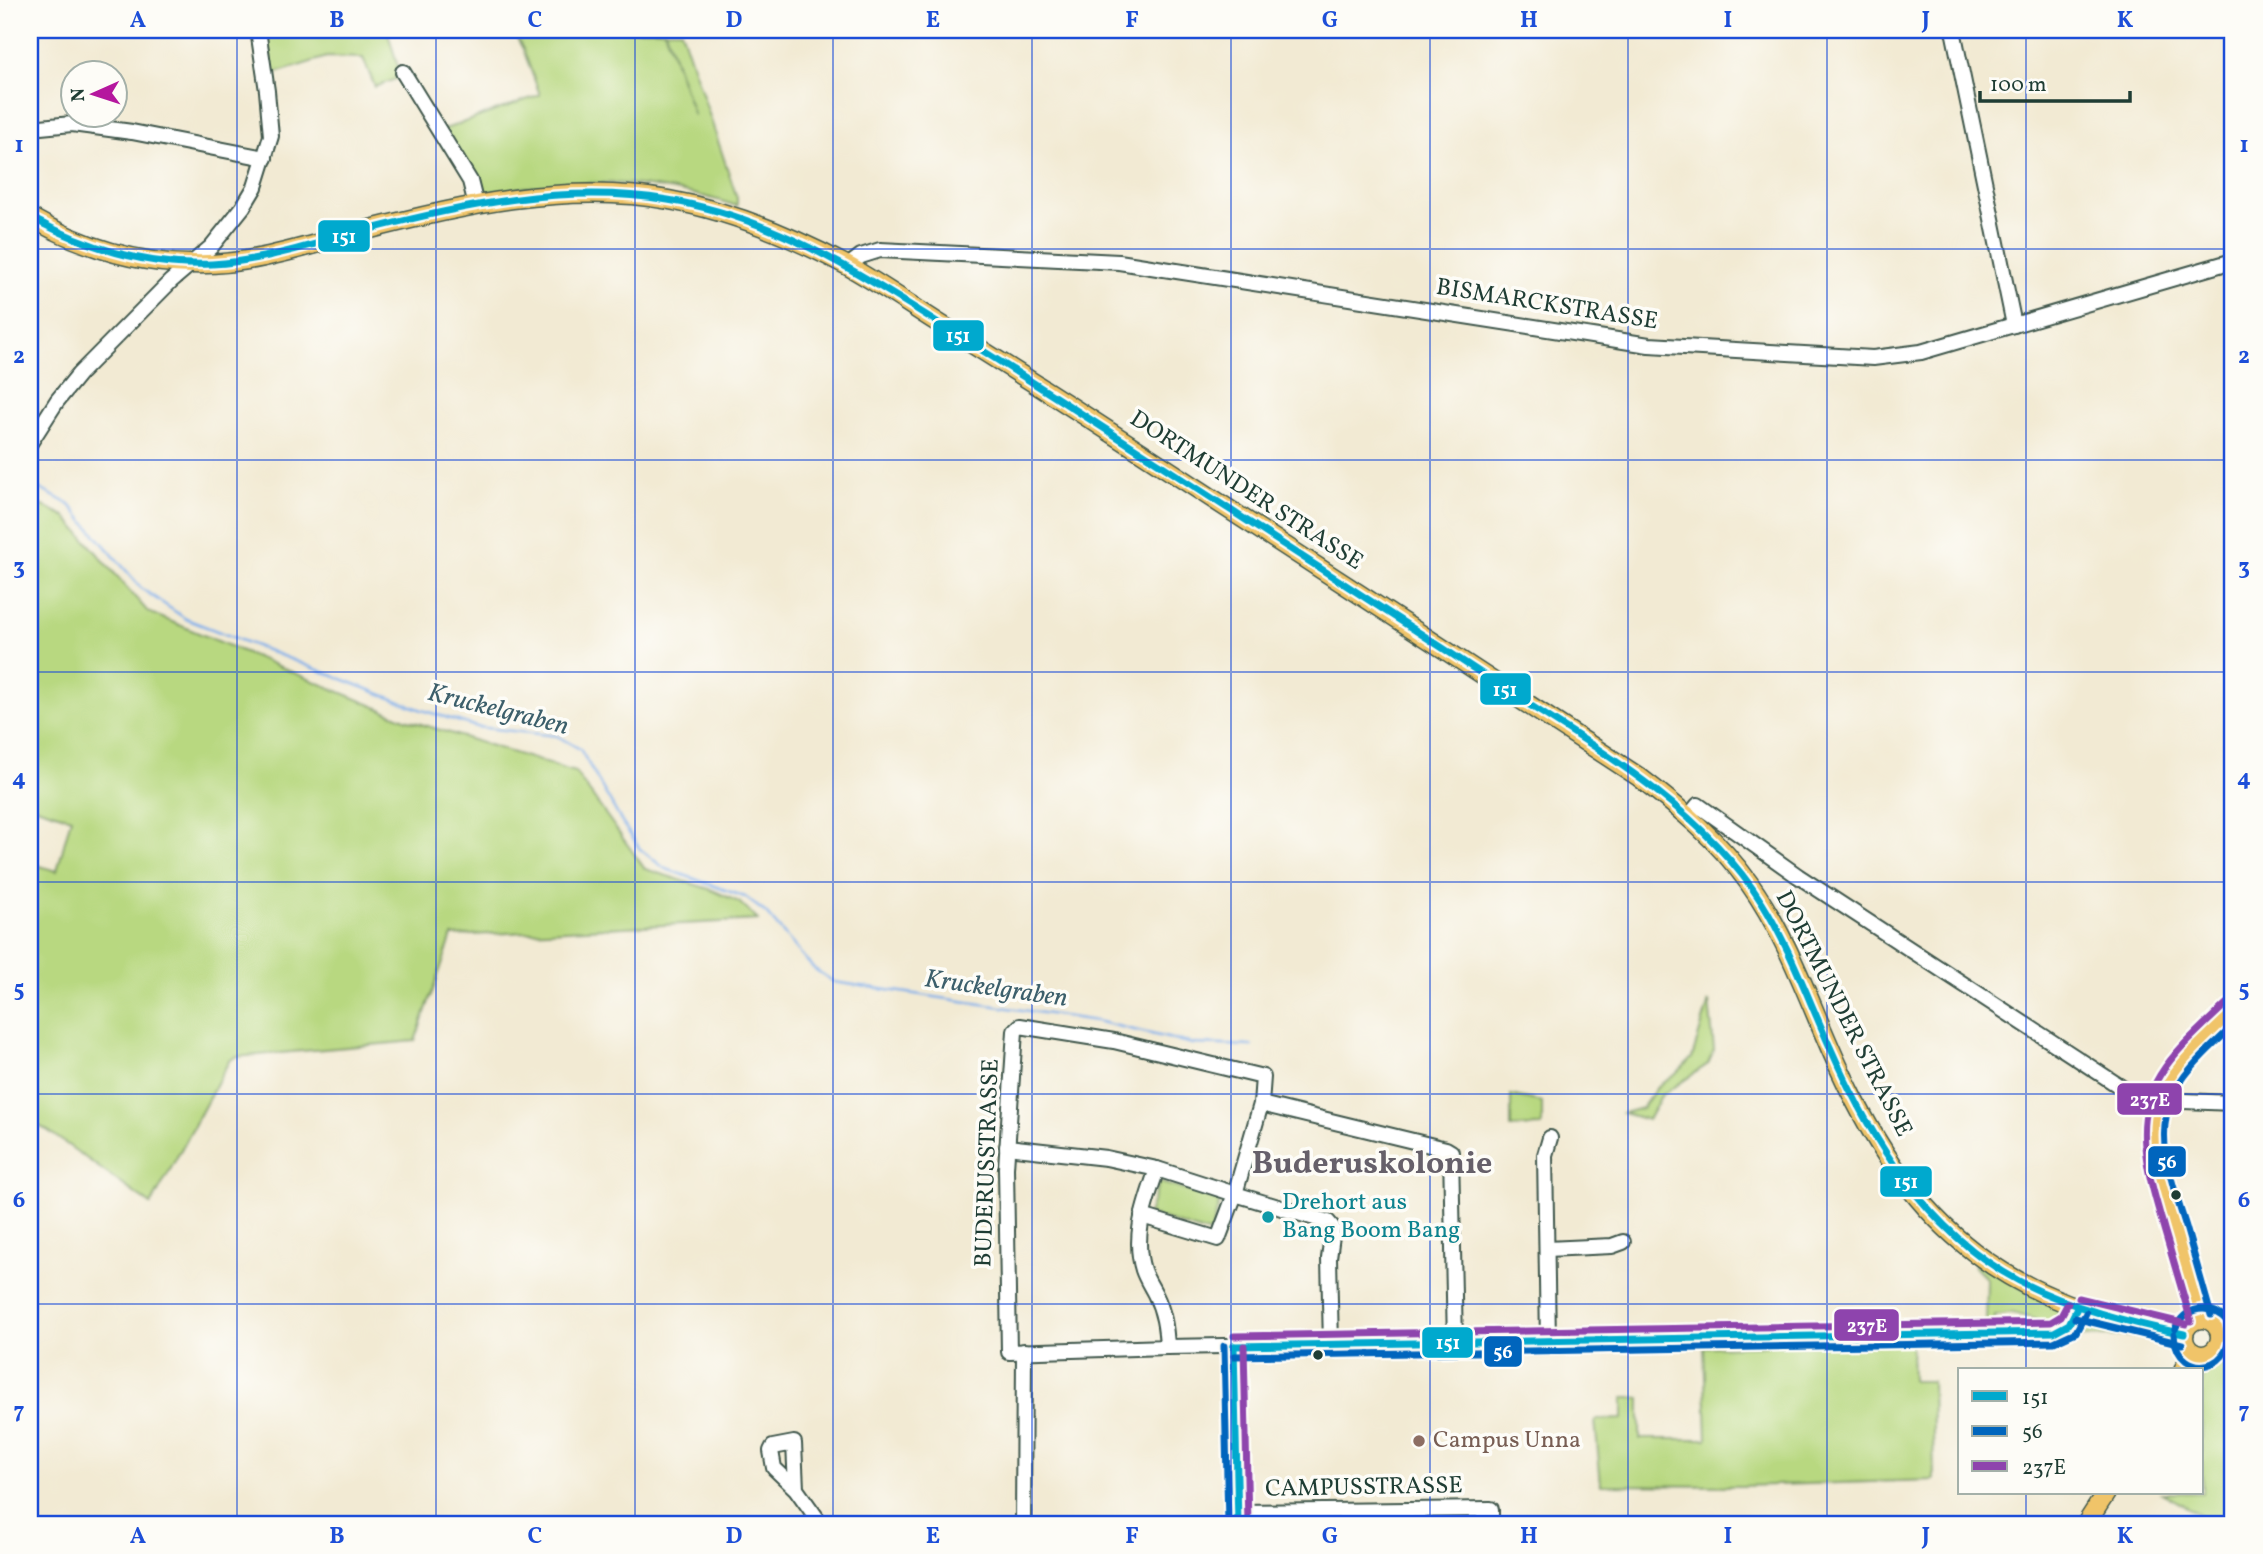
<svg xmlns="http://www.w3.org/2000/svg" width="2263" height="1554" font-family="Vollkorn,serif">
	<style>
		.green { fill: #b8d880; stroke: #6c8a5a; stroke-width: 2 }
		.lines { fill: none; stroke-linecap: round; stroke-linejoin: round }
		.stream { stroke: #7fafea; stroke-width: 2.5 }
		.minor-casing { stroke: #3f574c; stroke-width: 18 }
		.major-casing { stroke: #3f574c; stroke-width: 21 }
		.minor { stroke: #fff; stroke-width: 14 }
		.major { stroke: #f0c469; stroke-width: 18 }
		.bus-1-casing { stroke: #fdfcf7; stroke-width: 12 }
		.bus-2-casing { stroke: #fdfcf7; stroke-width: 12 }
		.bus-3-casing { stroke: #fdfcf7; stroke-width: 12 }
		.bus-1 { stroke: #00a9ce; stroke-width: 7 }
		.bus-2 { stroke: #0065bd; stroke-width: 7 }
		.bus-3 { stroke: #8e44ad; stroke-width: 7 }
		.grid { fill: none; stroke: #1d4ed8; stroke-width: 2; stroke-opacity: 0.55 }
		.bus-dot { fill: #1f3d34; stroke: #fdfcf7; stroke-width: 2.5 }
		.culture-dot { fill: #0f9aa8; stroke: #fdfcf7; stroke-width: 2.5 }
		.education-dot { fill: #8d6e63; stroke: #fdfcf7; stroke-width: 2.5 }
		.labels { text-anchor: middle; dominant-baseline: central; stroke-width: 7; stroke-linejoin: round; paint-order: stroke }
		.street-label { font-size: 24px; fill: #1f3d34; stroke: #fdfcf7 }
		.culture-label { font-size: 24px; fill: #0d838f; stroke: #fdfcf7; text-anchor: start }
		.education-label { font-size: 24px; fill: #785e54; stroke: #fdfcf7; text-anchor: start }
		.water-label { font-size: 26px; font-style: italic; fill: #3c5f6b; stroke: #fdfcf7 }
		.district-label { font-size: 32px; font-weight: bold; fill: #66606a; stroke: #fdfcf7 }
		.line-badge { stroke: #fdfcf7; stroke-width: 2.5 }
		.badge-label { font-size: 19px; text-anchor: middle; font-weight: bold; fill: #fff }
		.neatline { fill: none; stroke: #1d4ed8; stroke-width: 2.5 }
		.grid-label { font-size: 23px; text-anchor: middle; font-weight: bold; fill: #1d4ed8 }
	</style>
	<rect width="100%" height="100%" fill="#fdfcf7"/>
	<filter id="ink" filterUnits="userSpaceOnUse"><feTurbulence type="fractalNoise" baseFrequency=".0143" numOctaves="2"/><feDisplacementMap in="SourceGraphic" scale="14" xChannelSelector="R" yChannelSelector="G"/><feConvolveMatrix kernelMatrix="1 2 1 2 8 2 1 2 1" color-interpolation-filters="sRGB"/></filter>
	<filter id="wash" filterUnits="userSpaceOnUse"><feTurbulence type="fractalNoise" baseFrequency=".00686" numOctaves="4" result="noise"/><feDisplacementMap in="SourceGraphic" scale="28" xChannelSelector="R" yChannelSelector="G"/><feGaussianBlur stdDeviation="1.57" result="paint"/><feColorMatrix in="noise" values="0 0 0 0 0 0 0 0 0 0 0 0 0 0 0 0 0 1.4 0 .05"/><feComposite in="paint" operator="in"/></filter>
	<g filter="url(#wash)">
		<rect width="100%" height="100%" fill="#f2ead3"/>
		<g class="green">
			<path d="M266,30H387L401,77L375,87L363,58L327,57L273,74Z"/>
			<path d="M512,30H664L694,116L665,30H681L737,198V206C645,176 576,179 482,193L442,130L540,95L523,49Z"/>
			<path d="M30,500L65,516L148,612L405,719L575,772L645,869L712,890L739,902L758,920L452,936L415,1041L235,1057L229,1061L151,1205L47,1130L30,1122V863L57,871L71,818L30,805Z"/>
			<path d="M1709,1001L1714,1050L1708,1064L1661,1096L1648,1120L1623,1113L1642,1108L1658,1086L1675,1075L1692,1058Z"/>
			<path d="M1511,1095L1542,1102V1126L1511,1127Z"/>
			<path d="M1159,1182L1220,1201L1210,1234L1148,1214Z"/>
			<path d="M1977,1263L2064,1311L2063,1322L2060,1325L2038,1328V1320L2013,1313L1995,1316V1328L1986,1329L1987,1279L1974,1266Z"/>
			<path d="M2092,1321L2096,1322L2140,1334L2136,1336H2065L2077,1324Z"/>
			<path d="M1911,1342L1912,1381H1932L1934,1480L1741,1486L1601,1485L1595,1420L1623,1419V1398H1640V1439H1707L1704,1347Z"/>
			<path d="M2233,1352V1510L2226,1522L2217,1524L2162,1493H2202V1371C2209,1359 2220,1353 2233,1352Z"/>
		</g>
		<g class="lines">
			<path class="stream" d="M31,484L70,505L142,589L186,619L422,710L477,727L557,736L580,749L623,824L640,849L664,868L745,897L766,913L813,968L834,982L1096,1021L1193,1044L1253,1046"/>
		</g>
	</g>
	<g filter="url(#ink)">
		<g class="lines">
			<g class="minor-casing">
				<g id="minor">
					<path d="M1953,30L2014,325"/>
					<path d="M403,72L470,181L476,205"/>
					<path d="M30,128L72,124L132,132L265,158"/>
					<path d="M848,266L861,256L880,250L1119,262L1649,345L1873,358L1921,352L2233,261"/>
					<path d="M30,443L57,401L79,374L171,281L211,247L243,207L255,187L271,136L267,91L258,30"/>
					<path d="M1689,816L1698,805L1798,876L2130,1093L2159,1100L2233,1103"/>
					<path d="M1261,1104L1446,1149L1451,1152L1455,1344"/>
					<path d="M1007,1147L1106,1158L1157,1169"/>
					<path d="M1142,1216L1218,1239L1235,1194L1328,1222L1333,1228L1329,1258L1331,1345"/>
					<path d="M1547,1249L1612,1246L1623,1242"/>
					<path d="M1548,1342L1545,1155L1550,1138"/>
					<path d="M1234,1346L1238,1524"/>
					<path d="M1167,1347C1166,1328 1164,1312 1155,1294C1151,1286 1146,1279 1143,1270C1132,1235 1146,1202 1157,1169L1235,1194L1261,1104L1263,1077L1114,1041L1020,1026L1015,1031L1006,1168L1009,1352L1167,1347L2054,1332L2069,1324L2077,1308"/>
					<path d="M796,1489L794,1443L773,1447L771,1451L774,1468L796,1489L821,1524"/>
					<path d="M1238,1512L1491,1509V1524"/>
					<path d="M1023,1524L1024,1351"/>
				</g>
			</g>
			<g class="major-casing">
				<g id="major">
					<path d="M30,217C80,246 133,263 192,264C248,266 304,247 359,232C458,206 566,181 669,200C731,211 791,236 846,265C877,282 907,303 937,322C993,357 1049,392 1104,428C1283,544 1461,660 1639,777C1680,808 1719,841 1749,883C1789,939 1811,1008 1840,1070C1915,1233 2007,1304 2184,1334"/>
					<path d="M2201,1318L2158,1169C2141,1088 2181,1064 2233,1012"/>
					<circle cx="2202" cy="1337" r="18"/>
					<path d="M2183,1370L2194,1353"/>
					<path d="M2086,1524L2106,1493"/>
				</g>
			</g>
			<use href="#minor" class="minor"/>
			<use href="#major" class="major"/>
			<g class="bus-1-casing">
				<g id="bus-1">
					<path d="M30,217C87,248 147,267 212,264C264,261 313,244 363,231C462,205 565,183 668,200C781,218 874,283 969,342C1064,402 1158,463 1252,524C1338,580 1425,636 1511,693C1559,724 1609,754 1654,789C1696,822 1734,858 1762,903C1790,948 1808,999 1830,1047C1870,1139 1927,1232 2019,1281C2071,1308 2127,1322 2184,1334"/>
					<path d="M1234,1346L2054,1332L2069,1324L2077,1308"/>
					<path d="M1234,1346L1238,1524"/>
				</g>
			</g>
			<g class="bus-2-casing">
				<g id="bus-2">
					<path d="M2211,1315C2203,1286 2194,1256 2186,1227C2174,1187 2154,1141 2171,1100C2183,1070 2211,1048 2233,1026"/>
					<path d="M2075,1318L2182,1344"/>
					<path d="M2174,1335C2178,1384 2242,1370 2227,1321C2210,1302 2186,1306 2175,1329"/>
					<path d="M1224,1346L1228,1524"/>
					<path d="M1234,1356L2054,1342L2076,1332L2086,1313"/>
				</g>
			</g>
			<g class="bus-3-casing">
				<g id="bus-3">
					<path d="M2079,1298L2186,1324"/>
					<path d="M2191,1321C2182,1290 2173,1259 2164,1229C2150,1178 2130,1124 2160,1075C2177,1048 2203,1026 2226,1004"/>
					<path d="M1234,1336L2051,1322L2061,1316L2068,1303"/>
					<path d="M1244,1346L1248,1524"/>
				</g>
			</g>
			<use href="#bus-1" class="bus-1"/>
			<use href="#bus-2" class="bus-2"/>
			<use href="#bus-3" class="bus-3"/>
		</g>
	</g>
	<path class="grid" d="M237,30V1524M436,30V1524M635,30V1524M833,30V1524M1032,30V1524M1231,30V1524M1430,30V1524M1628,30V1524M1827,30V1524M2026,30V1370M30,249H2233M30,460H2233M30,672H2233M30,882H2233M30,1094H2233M30,1304H2233M2026,1493V1524"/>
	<g class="bus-dot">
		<circle cx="2176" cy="1195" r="6"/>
		<circle cx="1318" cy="1355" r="6"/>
	</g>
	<circle class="culture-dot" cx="1268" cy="1217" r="7"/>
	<circle class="education-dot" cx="1419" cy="1441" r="7"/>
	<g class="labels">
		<g class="street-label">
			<text transform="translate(1547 305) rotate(9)">BISMARCKSTRASSE</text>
			<text transform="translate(1246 491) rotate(33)">DORTMUNDER STRASSE</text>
			<text transform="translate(1843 1014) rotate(63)">DORTMUNDER STRASSE</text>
			<text transform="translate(988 1163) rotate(-88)">BUDERUSSTRASSE</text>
			<text transform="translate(1364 1488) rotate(-1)">CAMPUSSTRASSE</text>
		</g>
		<g class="culture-label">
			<text x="1282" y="1203">Drehort aus<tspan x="1282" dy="28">Bang Boom Bang</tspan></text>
		</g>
		<g class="education-label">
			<text x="1433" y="1441">Campus Unna</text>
		</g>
		<g class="water-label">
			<text transform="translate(498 710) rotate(14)">Kruckelgraben</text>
			<text transform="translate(996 989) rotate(8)">Kruckelgraben</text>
		</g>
		<g class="district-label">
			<text x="1372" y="1165">Buderuskolonie</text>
		</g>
	</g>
	<g class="line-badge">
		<rect x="317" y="219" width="54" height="34" rx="7" fill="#00a9ce"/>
		<rect x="932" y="319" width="53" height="33" rx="7" fill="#00a9ce"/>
		<rect x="1479" y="672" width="53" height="34" rx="7" fill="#00a9ce"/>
		<rect x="2116" y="1082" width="67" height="34" rx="7" fill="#8e44ad"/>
		<rect x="2147" y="1145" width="40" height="33" rx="7" fill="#0065bd"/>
		<rect x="1879" y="1165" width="54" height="33" rx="7" fill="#00a9ce"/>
		<rect x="1833" y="1308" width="67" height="34" rx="7" fill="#8e44ad"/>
		<rect x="1421" y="1326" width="53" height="33" rx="7" fill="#00a9ce"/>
		<rect x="1483" y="1335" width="40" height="33" rx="7" fill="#0065bd"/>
	</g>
	<g class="badge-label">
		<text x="344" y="243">151</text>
		<text x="958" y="342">151</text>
		<text x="1505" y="696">151</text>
		<text x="2150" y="1106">237E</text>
		<text x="2167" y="1168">56</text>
		<text x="1906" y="1188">151</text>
		<text x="1867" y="1332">237E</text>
		<text x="1448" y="1349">151</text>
		<text x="1503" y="1358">56</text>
	</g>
	<rect width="2263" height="1554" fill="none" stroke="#fdfcf7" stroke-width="77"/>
	<rect x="1958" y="1368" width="245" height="126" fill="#fdfcf7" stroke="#a4b0a9" stroke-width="2"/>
	<rect x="1972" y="1391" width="35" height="10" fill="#00a9ce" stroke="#a4b0a9" stroke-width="2"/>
	<text x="2022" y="1404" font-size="21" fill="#1f3d34">151</text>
	<rect x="1972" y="1426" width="35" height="10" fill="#0065bd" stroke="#a4b0a9" stroke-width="2"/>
	<text x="2022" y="1438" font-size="21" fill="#1f3d34">56</text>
	<rect x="1972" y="1461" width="35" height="10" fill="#8e44ad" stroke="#a4b0a9" stroke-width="2"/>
	<text x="2022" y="1474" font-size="21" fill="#1f3d34">237E</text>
	<g transform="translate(94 94) rotate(267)"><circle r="33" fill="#fdfcf7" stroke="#a4b0a9" stroke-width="2"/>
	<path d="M0-5L12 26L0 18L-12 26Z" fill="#b5179e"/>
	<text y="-10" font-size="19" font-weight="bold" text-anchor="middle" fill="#1f3d34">N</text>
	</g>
	<path d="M1980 91v10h150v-10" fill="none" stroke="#1f3d34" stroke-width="3.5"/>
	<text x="1990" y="91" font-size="21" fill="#1f3d34" stroke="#fdfcf7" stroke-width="5" paint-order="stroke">100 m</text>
	<rect x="38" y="38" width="2186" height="1478" class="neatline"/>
	<g class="grid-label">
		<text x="138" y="27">A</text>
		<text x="337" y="27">B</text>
		<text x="535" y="27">C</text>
		<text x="734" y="27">D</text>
		<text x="933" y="27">E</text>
		<text x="1132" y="27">F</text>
		<text x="1330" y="27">G</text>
		<text x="1529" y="27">H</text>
		<text x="1728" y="27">I</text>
		<text x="1926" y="27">J</text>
		<text x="2125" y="27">K</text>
		<text x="19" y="152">1</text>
		<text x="2244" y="152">1</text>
		<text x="19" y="363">2</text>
		<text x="2244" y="363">2</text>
		<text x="19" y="574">3</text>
		<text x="2244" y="574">3</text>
		<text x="19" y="785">4</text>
		<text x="2244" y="785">4</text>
		<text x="19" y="996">5</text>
		<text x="2244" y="996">5</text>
		<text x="19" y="1207">6</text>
		<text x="2244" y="1207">6</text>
		<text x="19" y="1418">7</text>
		<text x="2244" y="1418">7</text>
		<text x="138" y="1543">A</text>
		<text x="337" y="1543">B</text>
		<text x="535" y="1543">C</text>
		<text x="734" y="1543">D</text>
		<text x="933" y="1543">E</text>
		<text x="1132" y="1543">F</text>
		<text x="1330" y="1543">G</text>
		<text x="1529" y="1543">H</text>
		<text x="1728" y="1543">I</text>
		<text x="1926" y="1543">J</text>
		<text x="2125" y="1543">K</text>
	</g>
</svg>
